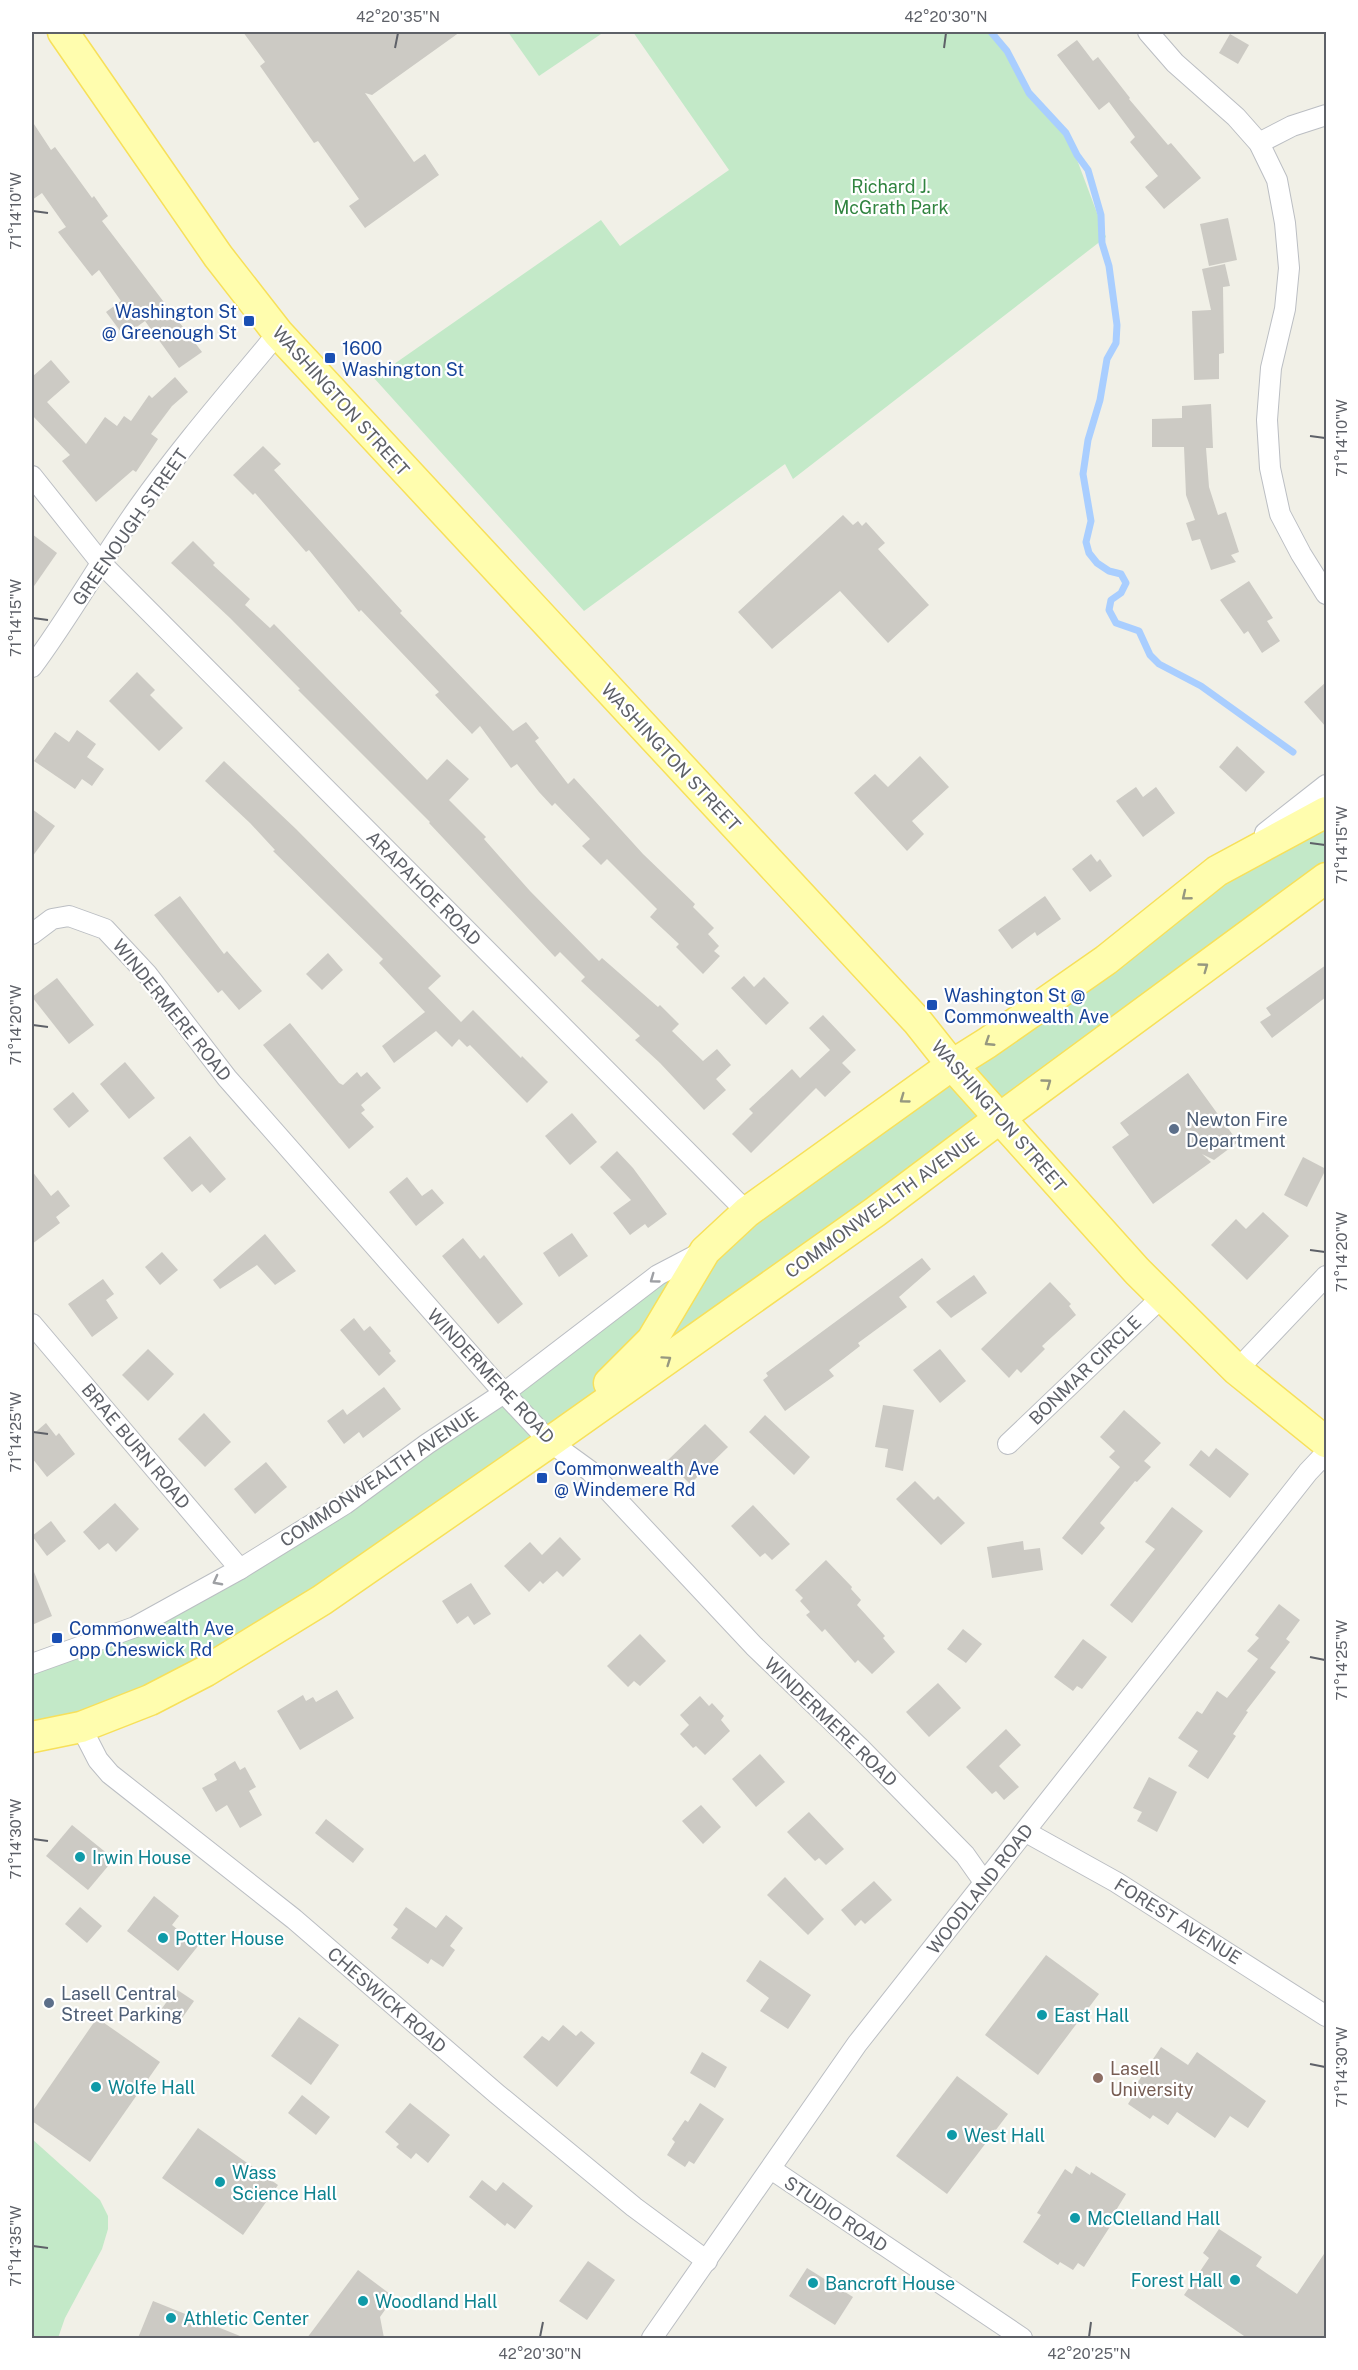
<svg xmlns="http://www.w3.org/2000/svg" width="1358" height="2370" font-family="'Public Sans',sans-serif">
	<style>
		.green { fill: #c3e9c8 }
		.lines { fill: none; stroke-linecap: round; stroke-linejoin: round }
		.stream { stroke: #a9ceff; stroke-width: 7 }
		.building { fill: #cccac4 }
		.minor-casing { stroke: #bbbec3; stroke-width: 22 }
		.primary-casing { stroke: #f7e05a; stroke-width: 33 }
		.minor { stroke: #fff; stroke-width: 20 }
		.primary { stroke: #fffdae; stroke-width: 30 }
		.oneway { stroke: #969880 }
		.oneway2 { stroke: #9ea0a4 }
		.ticks { fill: none; stroke: #5e6168; stroke-width: 2 }
		.transit-dot { fill: #1a4fb4; stroke: #fff; stroke-width: 2 }
		.service-dot { fill: #5c6f8a; stroke: #fff; stroke-width: 2 }
		.culture-dot { fill: #0f9aa8; stroke: #fff; stroke-width: 2 }
		.education-dot { fill: #8d6e63; stroke: #fff; stroke-width: 2 }
		.labels { text-anchor: middle; dominant-baseline: central; stroke-width: 4.5; stroke-linejoin: round; paint-order: stroke }
		.park-label { font-size: 18px; fill: #318440; stroke: #fff }
		.transit-label { font-size: 18px; fill: #164399; stroke: #fff; text-anchor: start }
		.street-label { font-size: 18px; fill: #5e6168; stroke: #fff }
		.service-label { font-size: 18px; fill: #4e5e75; stroke: #fff; text-anchor: start }
		.culture-label { font-size: 18px; fill: #0d838f; stroke: #fff; text-anchor: start }
		.education-label { font-size: 18px; fill: #785e54; stroke: #fff; text-anchor: start }
		.neatline { fill: none; stroke: #5e6168; stroke-width: 2 }
		.ticks-label { font-size: 15px; text-anchor: middle; fill: #5e6168 }
	</style>
	<rect width="100%" height="100%" fill="#f1f0e7"/>
	<g class="green">
		<path d="M508,32H604L539,76Z"/>
		<path d="M633,32H990L1004,47L1029,92L1060,125L1070,141L1106,237L793,479L785,464L584,611L374,378L601,220L620,246L729,170Z"/>
		<path d="M1326,785V878L206,1671L32,1737V1664L82,1647L345,1504Z"/>
		<path d="M32,2139L100,2200L108,2216V2229L102,2249L65,2318L58,2338H32Z"/>
	</g>
	<g class="lines">
		<path class="stream" d="M991,32L1007,51L1029,93L1066,133L1077,155L1088,170L1101,215L1102,243L1109,266L1117,325L1116,343L1107,359L1100,400L1088,440L1083,474L1091,521L1086,542L1089,553L1097,563L1109,571L1121,574L1126,583L1121,593L1111,600L1109,610L1116,623L1139,631L1150,655L1159,664L1201,686L1293,752"/>
	</g>
	<g class="building">
		<path d="M243,32H460L372,95L365,93L414,162L425,154L439,175L365,228L349,206L359,199L318,141L314,143L260,66L265,62Z"/>
		<path d="M1230,34L1249,45L1238,64L1219,53Z"/>
		<path d="M1077,40L1093,61L1098,57L1130,98L1129,99L1168,145L1171,143L1201,178L1164,209L1145,187L1158,176L1130,142L1135,137L1109,102L1099,110L1057,55Z"/>
		<path d="M32,121L51,150L55,147L92,198L94,196L108,216L102,221L202,352L179,368L145,321L124,336L106,312L121,301L99,270L92,276L58,232L66,227L42,193L32,200Z"/>
		<path d="M1228,218L1237,260L1209,266L1200,224Z"/>
		<path d="M1225,264L1230,286L1223,287L1224,353L1219,354V379L1194,380L1192,311L1211,310L1202,269Z"/>
		<path d="M51,360L70,382L47,402L86,444L105,417L117,426L124,416L131,421L149,395L152,398L175,377L188,392L172,406L151,434L158,439L136,472L133,470L96,502L62,461L70,455L32,415V377Z"/>
		<path d="M1211,404L1213,448H1206L1209,487L1218,515L1226,512L1239,552L1231,555L1236,562L1211,570L1200,539L1192,541L1186,523L1195,520L1186,495L1184,447H1152V419L1182,418V406Z"/>
		<path d="M263,446L281,464L274,470L402,611L400,613L513,731L526,722L539,738L535,741L568,784L574,778L643,854L695,904L693,907L714,928L708,934L719,946L714,951L720,956L703,974L676,947L679,944L650,917L657,909L607,859L601,865L582,846L590,839L555,803L552,806L539,792L517,764L511,768L480,726L472,734L435,695L439,692L361,610L359,612L309,550L306,552L255,493L253,495L233,475Z"/>
		<path d="M843,515L853,525L858,521L862,526L866,522L885,543L878,549L929,605L888,643L840,591L772,649L738,612Z"/>
		<path d="M32,534L57,553L32,589Z"/>
		<path d="M193,541L215,563L213,565L250,599L245,605L270,628L274,624L427,780L447,759L469,779L449,800L486,837L484,839L530,891L599,961L602,958L658,1007L660,1005L679,1024L672,1031L703,1061L717,1049L731,1065L716,1079L726,1090L704,1110L660,1063L635,1040L640,1036L581,981L585,977L560,952L555,957L429,823L430,822L298,690L300,689L230,618L171,563Z"/>
		<path d="M1249,581L1273,618L1267,621L1280,641L1262,653L1248,631L1244,634L1220,600Z"/>
		<path d="M137,672L155,690L150,695L183,728L159,751L109,701Z"/>
		<path d="M1326,682V727L1304,702Z"/>
		<path d="M77,730L96,744L87,757L104,769L92,786L82,779L75,789L34,761L55,732L69,742Z"/>
		<path d="M1237,746L1265,772L1246,792L1219,767Z"/>
		<path d="M920,756L949,787L912,821L924,834L907,851L854,793L875,774L888,787Z"/>
		<path d="M224,761L296,829L441,976L428,988L461,1022L473,1010L521,1058L522,1056L548,1082L527,1103L470,1045L467,1047L459,1039L452,1047L436,1031L394,1063L382,1046L425,1012L379,963L383,959L273,851L275,850L250,823L205,781Z"/>
		<path d="M1136,787L1143,797L1156,787L1175,813L1143,837L1116,801Z"/>
		<path d="M32,809L55,826L32,857Z"/>
		<path d="M1091,854L1097,862L1100,859L1112,876L1090,892L1072,869Z"/>
		<path d="M180,896L224,954L227,951L262,991L239,1010L222,990L218,993L154,915Z"/>
		<path d="M1045,896L1061,919L1037,936L1035,932L1012,949L998,930Z"/>
		<path d="M328,953L343,970L322,990L306,974Z"/>
		<path d="M1326,965V997L1272,1038L1260,1022L1271,1015L1266,1008Z"/>
		<path d="M744,976L754,987L764,977L789,1003L766,1025L731,988Z"/>
		<path d="M57,978L94,1025L69,1044L32,997Z"/>
		<path d="M823,1015L856,1050L842,1063L851,1072L825,1097L816,1088L751,1153L732,1134L753,1113L749,1109L792,1069L800,1078L830,1050L809,1028Z"/>
		<path d="M290,1023L339,1083L343,1085L357,1072L361,1077L367,1072L381,1088L361,1105L365,1110L361,1113L374,1127L349,1149L263,1045Z"/>
		<path d="M125,1062L155,1098L129,1119L100,1084Z"/>
		<path d="M1188,1073L1238,1142L1214,1160L1202,1154L1211,1162L1153,1204L1112,1147L1129,1135L1120,1123Z"/>
		<path d="M73,1092L89,1111L69,1128L53,1109Z"/>
		<path d="M572,1113L597,1142L570,1165L545,1136Z"/>
		<path d="M190,1136L226,1179L210,1193L202,1184L192,1192L163,1158Z"/>
		<path d="M617,1151L633,1168L667,1214L648,1228L645,1224L630,1235L613,1213L631,1200L600,1167Z"/>
		<path d="M1303,1157L1326,1169L1307,1207L1284,1195Z"/>
		<path d="M32,1171L51,1196L58,1190L70,1206L56,1217L60,1223L32,1244Z"/>
		<path d="M407,1177L422,1196L432,1189L444,1203L416,1226L389,1192Z"/>
		<path d="M1263,1212L1289,1236L1247,1280L1211,1245L1236,1219L1246,1229Z"/>
		<path d="M572,1233L588,1256L559,1277L543,1253Z"/>
		<path d="M265,1234L296,1271L275,1285L257,1265L220,1289L213,1280Z"/>
		<path d="M463,1238L480,1259L484,1255L523,1304L498,1324L442,1256Z"/>
		<path d="M162,1252L178,1270L160,1285L145,1267Z"/>
		<path d="M922,1258L931,1269L899,1297L907,1307L858,1343L860,1346L829,1370L834,1376L785,1411L763,1380L768,1376L766,1373Z"/>
		<path d="M974,1275L987,1293L951,1318L936,1302Z"/>
		<path d="M103,1279L114,1294L106,1300L118,1318L92,1337L68,1304Z"/>
		<path d="M1050,1282L1071,1304L1069,1306L1076,1315L1042,1346L1045,1349L1021,1373L1017,1369L1009,1378L981,1349Z"/>
		<path d="M354,1318L364,1331L370,1326L391,1351L389,1353L396,1361L379,1376L340,1330Z"/>
		<path d="M148,1349L174,1374L148,1401L122,1375Z"/>
		<path d="M940,1349L966,1381L940,1403L913,1370Z"/>
		<path d="M384,1387L401,1409L363,1438L359,1432L344,1444L327,1421L343,1409L347,1415Z"/>
		<path d="M883,1405L914,1410L903,1471L885,1467L888,1449L875,1447Z"/>
		<path d="M1124,1410L1161,1443L1144,1461L1151,1467L1137,1482L1135,1481L1100,1523L1105,1528L1082,1555L1062,1538L1120,1467L1109,1457L1115,1451L1100,1437Z"/>
		<path d="M204,1413L231,1442L205,1467L178,1439Z"/>
		<path d="M765,1415L810,1457L794,1475L749,1432Z"/>
		<path d="M46,1423L56,1436L59,1433L75,1454L47,1477L32,1458V1435Z"/>
		<path d="M705,1424L728,1447L690,1484L667,1461Z"/>
		<path d="M1216,1448L1249,1474L1230,1498L1189,1465L1201,1450L1209,1457Z"/>
		<path d="M266,1462L287,1487L255,1514L234,1489Z"/>
		<path d="M915,1481L934,1500L938,1496L965,1523L941,1545L896,1499Z"/>
		<path d="M115,1503L139,1529L116,1552L108,1543L99,1550L83,1532Z"/>
		<path d="M753,1505L790,1544L772,1560L765,1553L760,1557L731,1526Z"/>
		<path d="M1172,1507L1203,1531L1132,1623L1110,1605L1155,1549L1145,1542Z"/>
		<path d="M51,1521L66,1541L47,1556L32,1536Z"/>
		<path d="M560,1537L581,1559L563,1577L557,1571L543,1584L540,1581L529,1592L504,1566L530,1542L542,1555Z"/>
		<path d="M1023,1541L1024,1550L1040,1548L1043,1570L992,1578L987,1547Z"/>
		<path d="M826,1560L852,1587L851,1589L861,1600L857,1605L885,1636L883,1638L895,1652L872,1674L858,1660L855,1663L825,1629L822,1632L806,1615L810,1612L800,1601L803,1598L795,1590Z"/>
		<path d="M32,1567L52,1616L32,1625Z"/>
		<path d="M471,1583L491,1614L474,1625L468,1616L457,1624L442,1601Z"/>
		<path d="M1279,1604L1300,1620L1286,1639L1290,1642L1270,1668L1276,1672L1246,1711L1248,1712L1233,1734L1236,1736L1208,1779L1188,1766L1198,1751L1178,1738L1197,1711L1202,1714L1217,1691L1227,1698L1258,1659L1247,1651L1259,1638L1255,1635Z"/>
		<path d="M963,1629L982,1644L966,1663L947,1649Z"/>
		<path d="M640,1634L666,1661L640,1686L634,1681L628,1687L607,1666Z"/>
		<path d="M1083,1639L1107,1657L1082,1689L1077,1686L1073,1691L1054,1677Z"/>
		<path d="M938,1683L961,1708L929,1737L906,1712Z"/>
		<path d="M337,1690L354,1718L300,1750L277,1711L303,1695L306,1701L313,1697L316,1702Z"/>
		<path d="M700,1696L709,1706L712,1703L724,1716L721,1720L730,1731L705,1755L696,1746L693,1748L680,1734L689,1725L680,1715Z"/>
		<path d="M1006,1729L1021,1745L999,1766L1019,1787L1004,1800L996,1791L992,1794L966,1767Z"/>
		<path d="M760,1754L785,1782L756,1807L732,1779Z"/>
		<path d="M235,1761L240,1770L245,1767L256,1787L249,1791L262,1815L240,1828L227,1805L216,1812L202,1788L217,1780L214,1774Z"/>
		<path d="M1149,1777L1177,1792L1157,1832L1137,1821L1142,1812L1133,1808Z"/>
		<path d="M701,1805L721,1827L703,1844L682,1821Z"/>
		<path d="M809,1812L844,1849L826,1865L819,1858L815,1861L787,1832Z"/>
		<path d="M326,1819L364,1849L353,1863L315,1833Z"/>
		<path d="M72,1825L114,1859L88,1890L46,1856Z"/>
		<path d="M785,1877L824,1919L808,1935L767,1895Z"/>
		<path d="M874,1881L892,1900L865,1924L861,1920L855,1926L841,1910Z"/>
		<path d="M154,1896L179,1916L172,1925L198,1946L178,1971L127,1931Z"/>
		<path d="M80,1907L102,1926L87,1943L65,1924Z"/>
		<path d="M406,1907L436,1928L446,1915L463,1928L450,1946L455,1950L443,1967L431,1959L428,1964L391,1938L398,1929L393,1925Z"/>
		<path d="M1046,1955L1099,1994L1038,2075L985,2035Z"/>
		<path d="M760,1960L811,1995L788,2029L760,2011L769,1998L746,1981Z"/>
		<path d="M176,1989L194,2001L178,2024L160,2011Z"/>
		<path d="M299,2017L339,2045L311,2085L271,2056Z"/>
		<path d="M97,2018L160,2062L90,2162L32,2121V2112Z"/>
		<path d="M563,2025L576,2036L581,2031L595,2043L557,2087L523,2057L542,2036L549,2041Z"/>
		<path d="M1161,2047L1188,2065L1197,2052L1266,2101L1248,2128L1230,2116L1215,2138L1177,2112L1168,2125L1153,2115L1150,2119L1128,2104L1133,2096L1130,2094Z"/>
		<path d="M702,2052L727,2067L715,2088L690,2073Z"/>
		<path d="M957,2076L1008,2114L947,2194L896,2156Z"/>
		<path d="M302,2095L330,2117L316,2135L288,2113Z"/>
		<path d="M410,2103L450,2135L428,2163L416,2153L411,2159L396,2147L399,2144L385,2132Z"/>
		<path d="M700,2103L724,2119L694,2164L689,2161L685,2167L667,2155L675,2142L672,2139L685,2120L688,2122Z"/>
		<path d="M198,2128L278,2185L243,2235L162,2178Z"/>
		<path d="M1076,2166L1090,2175L1091,2172L1126,2194L1110,2220L1113,2222L1084,2267L1078,2263L1073,2270L1060,2262L1058,2265L1023,2242L1041,2215L1037,2213L1065,2169L1072,2174Z"/>
		<path d="M482,2180L496,2191L503,2182L533,2206L515,2229L507,2223L505,2226L469,2197Z"/>
		<path d="M1219,2229L1262,2257L1256,2266L1297,2294L1326,2251V2338H1247L1184,2295L1209,2258L1203,2253Z"/>
		<path d="M588,2261L615,2280L587,2320L559,2301Z"/>
		<path d="M807,2268L853,2297L835,2325L789,2296Z"/>
		<path d="M358,2270L394,2297L380,2317L384,2338H307Z"/>
		<path d="M153,2301L245,2338H138Z"/>
	</g>
	<g class="lines">
		<g class="minor-casing">
			<g id="minor">
				<path d="M1148,32L1175,63L1236,117L1259,143L1277,180L1285,223L1289,268L1285,309L1271,368L1267,420L1270,468L1280,514L1301,554L1326,594"/>
				<path d="M1259,143L1292,126L1326,115"/>
				<path d="M32,476L102,564L747,1212"/>
				<path d="M32,667C70,616 101,560 138,508C181,447 230,391 278,333"/>
				<path d="M1265,833L1326,785"/>
				<path d="M32,934L52,919L69,916L105,929L147,974L227,1078L504,1393L550,1442L590,1471L754,1646L862,1750L965,1855L984,1882"/>
				<path d="M32,1324L240,1569"/>
				<path d="M1237,1370L1326,1276"/>
				<path d="M1008,1444L1162,1297"/>
				<path d="M32,1664L135,1627L240,1569L345,1504L427,1444L504,1393L658,1275L702,1252"/>
				<path d="M81,1727L98,1760L110,1774L294,1919L497,2094L634,2207L707,2261"/>
				<path d="M1026,1832L1116,1882L1326,2016"/>
				<path d="M771,2169L1022,2338"/>
				<path d="M652,2338L857,2044L1308,1472L1326,1453"/>
			</g>
		</g>
		<g class="primary-casing">
			<g id="primary">
				<path d="M63,32L218,256L278,333L917,1021L952,1065L1137,1271L1237,1370L1326,1442"/>
				<path d="M609,1383L652,1340L705,1251L747,1212L952,1065L987,1043L1106,960L1217,871L1326,812"/>
				<path d="M32,1737L81,1727L150,1700L206,1671L322,1600L550,1442L875,1212L1000,1118L1326,878"/>
			</g>
		</g>
		<use href="#minor" class="minor"/>
		<use href="#primary" class="primary"/>
	</g>
	<defs><path id="oneway-chevron" d="M-2-3.5L2.5 0L-2 3.5" fill="none" stroke-width="1.6" stroke-linecap="round" stroke-linejoin="round" transform="scale(1.5)"/></defs>
	<g class="oneway">
		<use href="#oneway-chevron" transform="translate(1186 896) rotate(141)"/>
		<use href="#oneway-chevron" transform="translate(1204 967) rotate(-36)"/>
		<use href="#oneway-chevron" transform="translate(989 1042) rotate(147)"/>
		<use href="#oneway-chevron" transform="translate(1047 1083) rotate(-36)"/>
		<use href="#oneway-chevron" transform="translate(904 1099) rotate(144)"/>
		<use href="#oneway-chevron" transform="translate(667 1360) rotate(-35)"/>
	</g>
	<g class="oneway2">
		<use href="#oneway-chevron" transform="translate(654 1279) rotate(144)"/>
		<use href="#oneway-chevron" transform="translate(217 1581) rotate(152)"/>
	</g>
	<path class="ticks" d="M395,48L398,33M944,48L946,33M33,211L48,213M1310,436L1325,438M33,618L48,620M1310,843L1325,845M33,1025L48,1027M1310,1250L1325,1252M33,1432L48,1434M1310,1657L1325,1660M33,1839L48,1841M1310,2064L1325,2067M33,2246L48,2248M540,2337L543,2322M1089,2337L1091,2322"/>
	<g class="transit-dot">
		<rect x="243" y="315" width="12" height="12" rx="3"/>
		<rect x="324" y="352" width="12" height="12" rx="3"/>
		<rect x="926" y="999" width="12" height="12" rx="3"/>
		<rect x="536" y="1472" width="12" height="12" rx="3"/>
		<rect x="51" y="1632" width="12" height="12" rx="3"/>
	</g>
	<g class="service-dot">
		<circle cx="1174" cy="1129" r="6"/>
		<circle cx="49" cy="2003" r="6"/>
	</g>
	<g class="culture-dot">
		<circle cx="80" cy="1857" r="6"/>
		<circle cx="163" cy="1938" r="6"/>
		<circle cx="1042" cy="2015" r="6"/>
		<circle cx="96" cy="2087" r="6"/>
		<circle cx="952" cy="2135" r="6"/>
		<circle cx="220" cy="2182" r="6"/>
		<circle cx="1075" cy="2218" r="6"/>
		<circle cx="1235" cy="2280" r="6"/>
		<circle cx="813" cy="2283" r="6"/>
		<circle cx="363" cy="2301" r="6"/>
		<circle cx="171" cy="2318" r="6"/>
	</g>
	<circle class="education-dot" cx="1098" cy="2078" r="6"/>
	<g class="labels">
		<g class="park-label">
			<text x="891" y="186">Richard J.<tspan x="891" dy="21">McGrath Park</tspan></text>
		</g>
		<g class="transit-label">
			<text x="237" y="311" text-anchor="end">Washington St<tspan x="237" dy="21">@ Greenough St</tspan></text>
			<text x="342" y="348">1600<tspan x="342" dy="21">Washington St</tspan></text>
			<text x="944" y="995">Washington St @<tspan x="944" dy="21">Commonwealth Ave</tspan></text>
			<text x="554" y="1468">Commonwealth Ave<tspan x="554" dy="21">@ Windemere Rd</tspan></text>
			<text x="69" y="1628">Commonwealth Ave<tspan x="69" dy="21">opp Cheswick Rd</tspan></text>
		</g>
		<g class="street-label">
			<text transform="translate(341 401) rotate(48)">WASHINGTON STREET</text>
			<text transform="translate(130 527) rotate(-55)">GREENOUGH STREET</text>
			<text transform="translate(671 757) rotate(47)">WASHINGTON STREET</text>
			<text transform="translate(424 888) rotate(45)">ARAPAHOE ROAD</text>
			<text transform="translate(172 1010) rotate(51)">WINDERMERE ROAD</text>
			<text transform="translate(999 1116) rotate(49)">WASHINGTON STREET</text>
			<text transform="translate(882 1205) rotate(-36)">COMMONWEALTH AVENUE</text>
			<text transform="translate(1085 1370) rotate(-44)">BONMAR CIRCLE</text>
			<text transform="translate(491 1376) rotate(47)">WINDERMERE ROAD</text>
			<text transform="translate(136 1446) rotate(50)">BRAE BURN ROAD</text>
			<text transform="translate(379 1477) rotate(-34)">COMMONWEALTH AVENUE</text>
			<text transform="translate(831 1722) rotate(44)">WINDERMERE ROAD</text>
			<text transform="translate(980 1889) rotate(-52)">WOODLAND ROAD</text>
			<text transform="translate(1178 1921) rotate(32)">FOREST AVENUE</text>
			<text transform="translate(387 2000) rotate(41)">CHESWICK ROAD</text>
			<text transform="translate(836 2214) rotate(34)">STUDIO ROAD</text>
		</g>
		<g class="service-label">
			<text x="1186" y="1119">Newton Fire<tspan x="1186" dy="21">Department</tspan></text>
			<text x="61" y="1993">Lasell Central<tspan x="61" dy="21">Street Parking</tspan></text>
		</g>
		<g class="culture-label">
			<text x="92" y="1857">Irwin House</text>
			<text x="175" y="1938">Potter House</text>
			<text x="1054" y="2015">East Hall</text>
			<text x="108" y="2087">Wolfe Hall</text>
			<text x="964" y="2135">West Hall</text>
			<text x="232" y="2172">Wass<tspan x="232" dy="21">Science Hall</tspan></text>
			<text x="1087" y="2218">McClelland Hall</text>
			<text x="1223" y="2280" text-anchor="end">Forest Hall</text>
			<text x="825" y="2283">Bancroft House</text>
			<text x="375" y="2301">Woodland Hall</text>
			<text x="183" y="2318">Athletic Center</text>
		</g>
		<g class="education-label">
			<text x="1110" y="2068">Lasell<tspan x="1110" dy="21">University</tspan></text>
		</g>
	</g>
	<rect width="1358" height="2370" fill="none" stroke="#ffffff" stroke-width="66"/>
	<rect x="33" y="33" width="1292" height="2304" class="neatline"/>
	<g class="ticks-label">
		<text x="398" y="22">42°20'35"N</text>
		<text x="946" y="22">42°20'30"N</text>
		<text transform="translate(16 211) rotate(-90)" y="5">71°14'10"W</text>
		<text transform="translate(1342 438) rotate(-90)" y="5">71°14'10"W</text>
		<text transform="translate(16 618) rotate(-90)" y="5">71°14'15"W</text>
		<text transform="translate(1342 845) rotate(-90)" y="5">71°14'15"W</text>
		<text transform="translate(16 1025) rotate(-90)" y="5">71°14'20"W</text>
		<text transform="translate(1342 1252) rotate(-90)" y="5">71°14'20"W</text>
		<text transform="translate(16 1432) rotate(-90)" y="5">71°14'25"W</text>
		<text transform="translate(1342 1660) rotate(-90)" y="5">71°14'25"W</text>
		<text transform="translate(16 1839) rotate(-90)" y="5">71°14'30"W</text>
		<text transform="translate(1342 2067) rotate(-90)" y="5">71°14'30"W</text>
		<text transform="translate(16 2246) rotate(-90)" y="5">71°14'35"W</text>
		<text x="540" y="2359">42°20'30"N</text>
		<text x="1089" y="2359">42°20'25"N</text>
	</g>
</svg>
